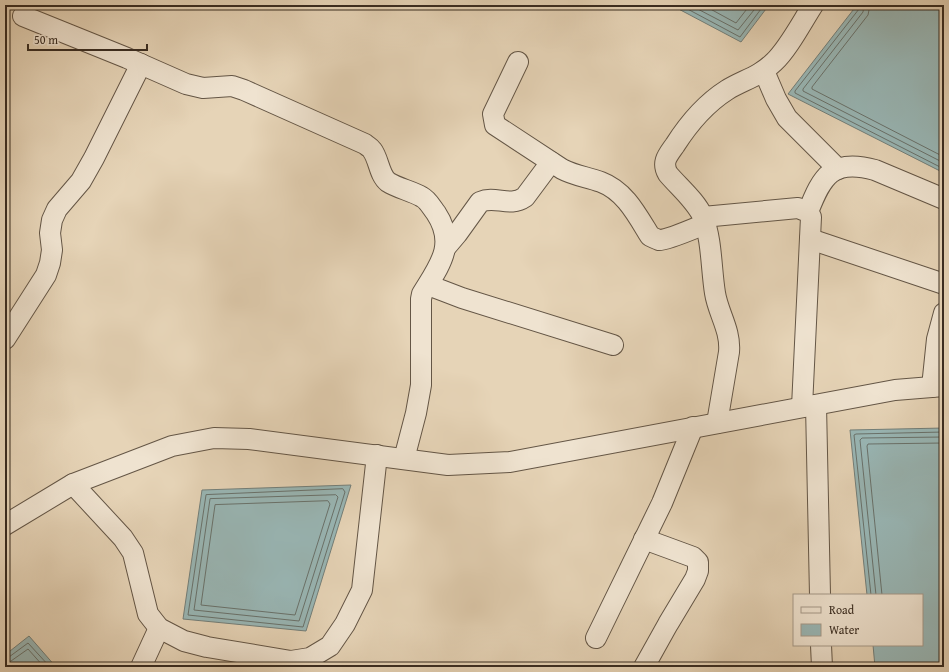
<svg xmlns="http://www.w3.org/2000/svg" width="949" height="672" font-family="'Gentium Book Plus',serif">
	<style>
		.water { fill: #99b7b6; stroke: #737f7a }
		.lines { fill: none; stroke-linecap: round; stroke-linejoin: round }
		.shore { stroke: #69726c; stroke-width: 1 }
		.minor-casing { stroke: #645646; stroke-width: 22 }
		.minor { stroke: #efe3d0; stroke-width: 20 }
	</style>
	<rect width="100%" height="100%" fill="#e6d4b7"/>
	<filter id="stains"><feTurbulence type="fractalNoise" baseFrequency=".005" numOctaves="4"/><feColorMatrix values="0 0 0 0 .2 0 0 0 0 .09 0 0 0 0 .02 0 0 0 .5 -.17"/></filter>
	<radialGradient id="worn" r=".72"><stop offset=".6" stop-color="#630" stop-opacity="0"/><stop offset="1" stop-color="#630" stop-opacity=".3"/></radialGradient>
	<g class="water">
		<path d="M671,5H769L741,42Z"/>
		<path d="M857,5H944V173L788,94Z"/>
		<path d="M944,428V667H875L873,645H922V595H867L850,430Z"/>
		<path d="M351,485L306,631L183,619L202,490Z"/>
		<path d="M29,636L56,667H5V655Z"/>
	</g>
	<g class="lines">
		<g class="shore">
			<path d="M680,5L740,37L764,5"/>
			<path d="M690,5L738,30L758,5"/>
			<path d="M703,5L736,23L750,5"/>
			<path d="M859,5V9L795,91V93L944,169"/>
			<path d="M864,5L863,12L803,89V91L944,163"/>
			<path d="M870,5L868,15L812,87V89L944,157"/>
			<path d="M343,489L345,492L303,627L188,615L206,495Z"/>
			<path d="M336,495L338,497L299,621L194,610L210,499Z"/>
			<path d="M328,501L330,504L295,615L201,605L215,505Z"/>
			<path d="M871,595L854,435L856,434L944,432"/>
			<path d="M876,595L860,440L862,438L944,437"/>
			<path d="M882,595L867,446L868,444L944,443"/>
			<path d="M5,657H9L28,643L50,667"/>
			<path d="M5,663L11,661L28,649L44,667"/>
		</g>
		<g class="minor-casing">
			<g id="minor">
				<path d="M23,16L127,58L186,84L203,88L232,86L244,90L365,144C367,146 370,147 372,150C379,159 379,175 388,182C397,188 412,191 422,197C428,200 432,208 436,213C457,245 439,266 422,294L421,299V385L416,413L404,459"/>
				<path d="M518,62L493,114L495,125L562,169C575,176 588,177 601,182C625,191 637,215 650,236C652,237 656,239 659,240C668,240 695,228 705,224"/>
				<path d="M764,71L776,99L787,118L838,169"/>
				<path d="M808,212C822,176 832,158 875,170L944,199"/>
				<path d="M703,217L798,208L808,212L811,217L802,407"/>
				<path d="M810,239L944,284"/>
				<path d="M446,247L457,234L480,202C496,195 509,208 525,197L551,162"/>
				<path d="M428,285L462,298L613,345"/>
				<path d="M5,339L46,275L50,263L52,250L50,233L52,220L57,209L81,181L94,158L141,64"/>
				<path d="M932,387L937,339L944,313"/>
				<path d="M816,405L820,595"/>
				<path d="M717,423L729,352C731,330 718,313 715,293C711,268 712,240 703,217C696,201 679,187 668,174C661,162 668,155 675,145C689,123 705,104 727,90C743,80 759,77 774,62C788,49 802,22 813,5"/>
				<path d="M73,484L123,538L133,553L148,614L159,628L184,641L207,647L291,661L310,658L330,646L345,624L362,590L377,455"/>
				<path d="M5,525L73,484L172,446L214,438L249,439L448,465L510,462L895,390L944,386"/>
				<path d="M644,539L693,557L698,562V571L695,579L668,624L644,667"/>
				<path d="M596,638L662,503L693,427"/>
				<path d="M821,645L822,667"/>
				<path d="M141,667L159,628"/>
			</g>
		</g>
		<use href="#minor" class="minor"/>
	</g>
	<rect width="949" height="672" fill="none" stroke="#e6d4b7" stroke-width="20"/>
	<rect x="6" y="6" width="937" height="660" fill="none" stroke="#392c21" stroke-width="2"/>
	<rect x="10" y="10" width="929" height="652" fill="none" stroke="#392c21"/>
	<rect x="793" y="594" width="130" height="52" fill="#efe3d0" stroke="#a69a8a"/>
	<rect x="801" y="607" width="20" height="6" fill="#efe3d0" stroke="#a69a8a"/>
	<text x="829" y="614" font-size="12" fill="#392c21">Road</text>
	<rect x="801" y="624" width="20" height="12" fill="#99b7b6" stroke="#a69a8a"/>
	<text x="829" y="634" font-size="12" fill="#392c21">Water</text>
	<path d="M28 44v6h119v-6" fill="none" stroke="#392c21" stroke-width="2"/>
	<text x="34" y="44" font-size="12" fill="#392c21" stroke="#efe3d0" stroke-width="3" paint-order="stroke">50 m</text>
	<rect width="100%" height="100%" filter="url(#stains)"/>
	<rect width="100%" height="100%" fill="url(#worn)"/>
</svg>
